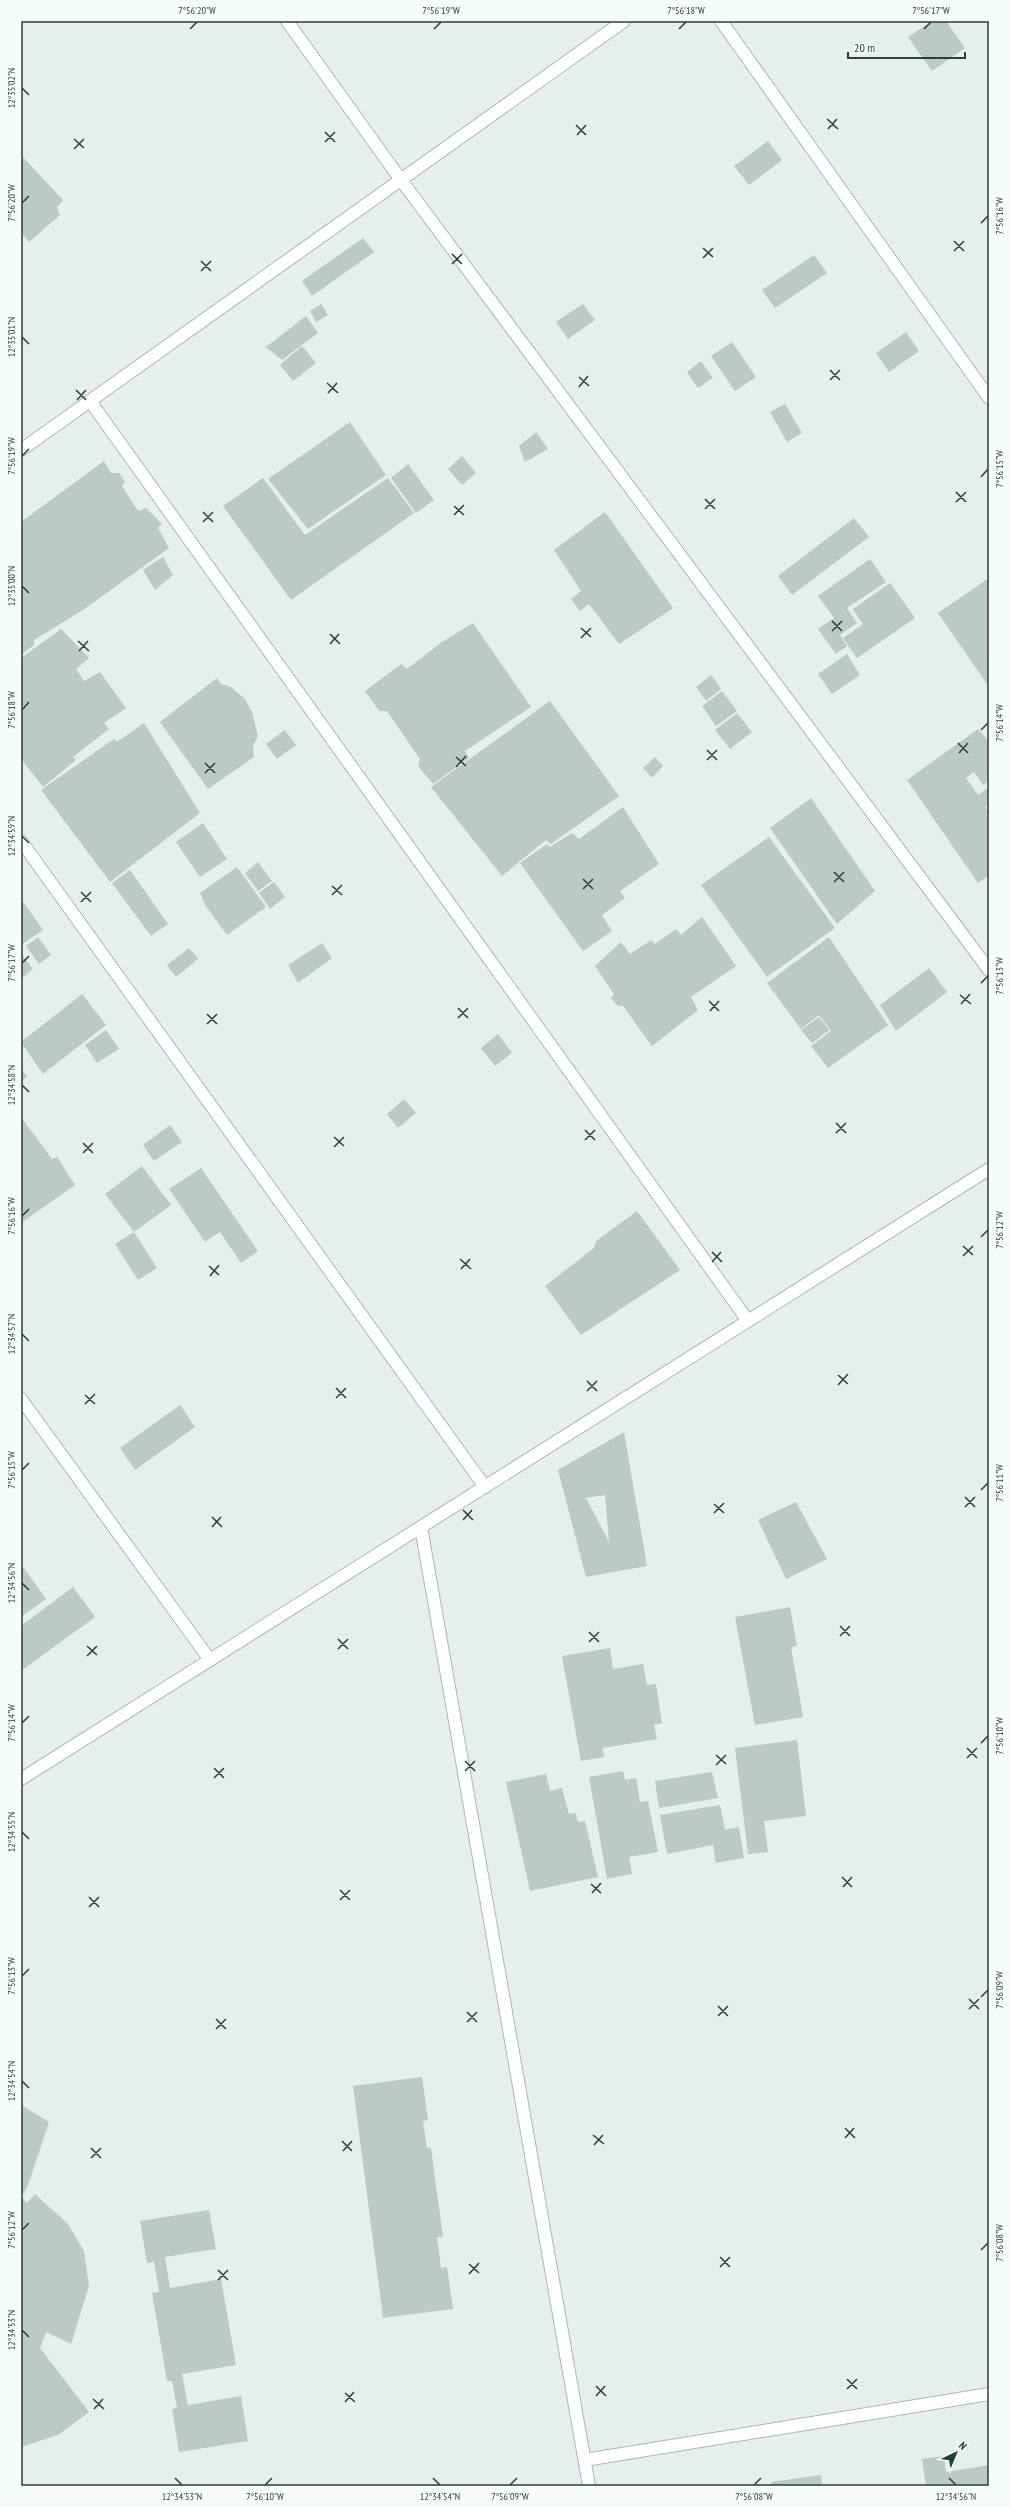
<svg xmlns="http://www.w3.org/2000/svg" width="1010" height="2507" font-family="'PT Sans Narrow',sans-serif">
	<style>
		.building { fill: #bbcac4; fill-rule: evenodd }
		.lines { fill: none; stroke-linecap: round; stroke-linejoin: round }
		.minor-casing { stroke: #a8b8b2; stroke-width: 14 }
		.minor { stroke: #fff; stroke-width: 12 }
		.ticks { fill: none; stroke: #24423a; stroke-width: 1.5 }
		.neatline { fill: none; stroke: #24423a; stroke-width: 1.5 }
		.ticks-label { font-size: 10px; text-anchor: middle; fill: #24423a }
	</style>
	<rect width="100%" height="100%" fill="#e6efeb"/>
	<g class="building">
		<path d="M932,21H946L965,48L932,71L908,37Z"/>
		<path d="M768,141L782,160L749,185L734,166Z"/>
		<path d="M21,155L63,200L57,208L60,215L29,242L21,233Z"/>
		<path d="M363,238L374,252L312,296L302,281Z"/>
		<path d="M814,255L827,273L775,308L762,290Z"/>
		<path d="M321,304L328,315L316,322L310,311Z"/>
		<path d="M583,304L595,320L568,339L556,322Z"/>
		<path d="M306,316L318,333L282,360L266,347Z"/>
		<path d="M906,332L919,351L889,372L876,353Z"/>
		<path d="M732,342L756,377L735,391L711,356Z"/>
		<path d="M302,346L316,363L293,381L280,365Z"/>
		<path d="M701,361L713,378L698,388L687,372Z"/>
		<path d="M785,404L802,433L787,442L770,412Z"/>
		<path d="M350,422L386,475L308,529L268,479Z"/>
		<path d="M536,432L548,449L525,462L519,446Z"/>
		<path d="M462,456L476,473L462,485L448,469Z"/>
		<path d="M104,461L111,473H119L125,482L122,486L138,511L146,508L162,524L158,528L169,548L83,610L34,640V645L21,655V522Z"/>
		<path d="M408,464L434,500L416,513L391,478Z"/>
		<path d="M263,478L305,535L388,478L414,513L291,600L223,506Z"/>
		<path d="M605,512L673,608L619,644L589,604L580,611L571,599L581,591L554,550Z"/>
		<path d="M854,518L869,537L792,595L778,576Z"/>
		<path d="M163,557L173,575L155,590L143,570Z"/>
		<path d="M870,559L886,582L847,608L857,623L840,635L847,646L836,654L818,629L834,618L818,596Z"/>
		<path d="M989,578V687L938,613Z"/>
		<path d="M890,583L915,618L857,658L843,638L863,624L853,609Z"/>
		<path d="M473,623L531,707L465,751L469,758L433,784L418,766L420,759L387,711H379L365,691L401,664L407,669L442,642Z"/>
		<path d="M61,629L89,658L76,669L84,681L100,672L126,708L104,723L109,729L73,757L76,760L43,787L21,759V658Z"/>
		<path d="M847,654L860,675L832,694L818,674Z"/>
		<path d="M711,675L721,689L706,701L696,687Z"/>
		<path d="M217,678L221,684L231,687L245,699L252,712L258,736L253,746L254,757L208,789L160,722Z"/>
		<path d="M722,691L737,711L716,726L702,706Z"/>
		<path d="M550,701L619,796L551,844L546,840L502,876L431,787Z"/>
		<path d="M737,713L752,732L730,749L715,730Z"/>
		<path d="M144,723L200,813L110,882L41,790L114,739L117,742Z"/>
		<path d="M978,729L989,742V780L983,785L974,772L966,778L978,795L989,787V804L985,807L989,812V875L978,883L907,780Z"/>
		<path d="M285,730L296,745L277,759L266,744Z"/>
		<path d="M655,757L663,766L652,778L643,768Z"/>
		<path d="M811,798L875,891L837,924L770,828Z"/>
		<path d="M623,807L659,864L620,891L625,898L602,915L612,931L583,951L520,863L547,844L550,847L572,833L579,839Z"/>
		<path d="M203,823L227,859L200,877L176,842Z"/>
		<path d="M769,837L835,928L767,977L701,885Z"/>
		<path d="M258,862L272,881L258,891L245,873Z"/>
		<path d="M237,867L266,907L227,935L205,905L200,893Z"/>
		<path d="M130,870L168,924L151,936L112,883Z"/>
		<path d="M274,882L285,897L270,909L259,893Z"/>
		<path d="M21,899L43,930L21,945Z"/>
		<path d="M702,917L736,966L691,997L698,1010L652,1046L623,1006H618L611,998L614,994L595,966L621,942L630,954L651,940L655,944L676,929L681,935Z"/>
		<path d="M38,937L51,955L39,964L26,946Z"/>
		<path d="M829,937L888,1025L828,1068L811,1046L831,1031L819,1015L801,1029L767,983Z"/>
		<path d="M322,943L332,958L298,983L288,965Z"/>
		<path d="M189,948L198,959L176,977L167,965Z"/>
		<path d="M21,954L33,969L21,979Z"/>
		<path d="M929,968L947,992L896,1031L880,1005Z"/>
		<path d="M82,994L106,1025L43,1074L21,1042Z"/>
		<path d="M819,1017L829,1030L812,1043L801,1030Z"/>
		<path d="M106,1030L119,1049L97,1063L85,1045Z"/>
		<path d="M498,1034L512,1053L495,1066L481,1048Z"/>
		<path d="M21,1068L27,1077L21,1081Z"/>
		<path d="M404,1099L416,1113L398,1128L387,1114Z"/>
		<path d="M21,1117L52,1159L57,1157L75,1185L21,1223Z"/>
		<path d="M170,1125L182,1142L154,1161L143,1145Z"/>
		<path d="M142,1166L171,1205L134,1232L105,1194Z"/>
		<path d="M201,1168L258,1251L241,1263L220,1232L205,1242L169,1189Z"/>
		<path d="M637,1211L680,1270L581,1335L545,1286L594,1248L596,1241Z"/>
		<path d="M134,1232L157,1268L138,1280L115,1244Z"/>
		<path d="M180,1405L195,1427L135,1470L120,1448Z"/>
		<path d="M624,1432L647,1566L586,1577L558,1470ZM605,1495L609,1542L586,1498Z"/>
		<path d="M796,1502L827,1559L786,1579L758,1520Z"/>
		<path d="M21,1564L46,1599L21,1617Z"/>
		<path d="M73,1587L95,1617L21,1671V1626Z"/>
		<path d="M790,1607L797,1646L791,1647L803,1717L755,1725L735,1617Z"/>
		<path d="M610,1648L613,1669L643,1664L647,1685L656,1684L662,1723L654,1725L657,1739L603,1748L604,1757L581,1761L562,1656Z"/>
		<path d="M797,1740L806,1816L764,1821L768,1852L748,1854L735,1748Z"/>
		<path d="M623,1771L625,1780L636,1778L640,1802L648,1801L658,1852L629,1857L632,1874L607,1879L589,1777Z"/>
		<path d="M712,1772L718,1798L659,1808L655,1781Z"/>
		<path d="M546,1774L550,1791L562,1788L569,1814L576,1813L578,1822L585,1821L598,1877L530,1891L506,1782Z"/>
		<path d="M720,1805L725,1830L739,1827L744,1858L716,1863L713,1845L667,1854L660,1815Z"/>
		<path d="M422,2077L428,2120L423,2121L427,2148H431L443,2237H437L441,2268L447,2267L453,2309L383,2318L353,2086Z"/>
		<path d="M21,2105L49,2122L27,2188L21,2197Z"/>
		<path d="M35,2194L68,2224L84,2251L89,2286L71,2344L46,2332L40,2348L89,2412L58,2435L21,2447V2197L27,2203Z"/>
		<path d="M209,2210L216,2249L165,2257L170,2288L221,2279L236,2365L182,2374L188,2405L241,2396L248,2441L179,2452L172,2409L177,2408L172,2381H167L152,2293L159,2292L154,2262L147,2263L140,2221Z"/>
		<path d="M944,2456L946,2472L989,2465V2486H926L922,2459Z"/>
		<path d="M821,2475L822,2486H772L771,2482Z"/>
	</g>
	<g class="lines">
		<g class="minor-casing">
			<g id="minor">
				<path d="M287,21L401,180L989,970"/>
				<path d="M721,21L989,398"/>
				<path d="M90,401L748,1321"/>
				<path d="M21,450L624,21"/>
				<path d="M21,841L485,1487"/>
				<path d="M21,1399L210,1660"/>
				<path d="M421,1527L589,2486"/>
				<path d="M21,1779L989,1169"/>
				<path d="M585,2460L989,2394"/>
			</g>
		</g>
		<use href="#minor" class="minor"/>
	</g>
	<path class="ticks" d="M190,29L197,22M434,29L441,22M679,29L686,22M924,29L931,22M22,88L29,95M827,119L838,129M576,125L586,135M828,129L837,119M325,132L335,142M577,135L586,125M74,139L84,148M325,142L335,132M74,149L84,139M22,203L29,196M981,223L988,216M954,241L964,251M703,248L713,257M954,251L964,241M452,254L462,264M703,258L713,248M201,261L211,271M452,264L462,254M201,271L211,261M22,337L29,344M830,370L840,380M579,377L589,386M830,380L840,370M327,383L338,393M579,387L588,376M76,390L86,400M328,393L337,383M77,400L86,390M22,456L29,449M981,477L988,469M956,492L966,502M705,499L715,509M956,502L966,492M454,506L464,515M705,509L715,499M203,512L213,522M454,515L464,505M203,522L213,512M22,586L29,593M832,621L842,631M581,628L591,637M832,631L842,621M330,634L340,644M581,638L591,628M78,641L89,651M330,644L339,634M79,651L88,641M22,710L29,702M981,730L988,723M958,743L968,753M707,750L717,760M959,753L968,743M456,757L466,766M707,760L717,750M205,763L215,773M456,767L466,756M205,773L215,763M22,836L29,843M834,872L844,882M583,879L593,889M834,882L844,872M332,886L342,895M583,889L593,879M81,892L91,902M332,895L342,885M81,902L91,892M22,963L29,956M981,983L988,976M960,995L971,1004M709,1001L719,1011M961,1004L970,994M458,1008L468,1018M710,1011L719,1001M207,1014L217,1024M458,1018L468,1008M207,1024L217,1014M22,1085L29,1092M836,1123L846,1133M585,1130L595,1140M836,1133L846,1123M334,1137L344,1146M585,1140L595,1130M83,1143L93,1153M334,1147L344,1137M83,1153L93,1143M22,1216L29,1209M981,1237L988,1230M963,1246L973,1255M712,1252L722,1262M963,1256L973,1246M460,1259L471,1269M712,1262L721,1252M209,1266L219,1275M461,1269L470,1259M210,1276L219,1265M22,1334L29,1341M838,1375L848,1384M587,1381L597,1391M838,1385L848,1374M336,1388L346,1398M587,1391L597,1381M85,1395L95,1404M336,1398L346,1388M85,1404L95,1394M22,1470L29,1463M981,1490L988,1483M965,1497L975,1507M714,1504L724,1513M965,1507L975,1497M463,1510L473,1520M714,1513L724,1503M212,1517L222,1527M463,1520L472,1510M212,1527L221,1517M22,1583L29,1590M840,1626L850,1636M589,1632L599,1642M840,1636L850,1626M338,1639L348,1649M589,1642L599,1632M87,1646L97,1655M338,1649L348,1639M87,1656L97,1646M22,1723L29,1716M981,1743L988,1736M967,1748L977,1758M716,1755L726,1764M967,1758L977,1748M465,1761L475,1771M716,1765L726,1755M214,1768L224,1778M465,1771L475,1761M214,1778L224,1768M22,1832L29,1839M842,1877L852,1887M591,1884L601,1893M843,1887L852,1877M340,1890L350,1900M592,1893L601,1883M89,1897L99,1907M340,1900L350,1890M89,1907L99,1897M22,1976L29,1969M981,1997L988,1990M969,1999L979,2009M718,2006L728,2016M969,2009L979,1999M467,2012L477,2022M718,2016L728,2006M216,2019L226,2029M467,2022L477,2012M216,2029L226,2019M22,2081L29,2088M845,2128L855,2138M593,2135L604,2144M845,2138L854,2128M342,2141L352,2151M594,2145L603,2135M91,2148L101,2158M343,2151L352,2141M91,2158L101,2148M22,2230L29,2223M981,2250L988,2243M720,2257L730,2267M469,2264L479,2273M720,2267L730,2257M218,2270L228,2280M469,2274L479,2263M218,2280L228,2270M22,2330L29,2337M847,2379L857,2389M596,2386L606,2396M847,2389L857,2379M345,2393L355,2402M596,2396L605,2386M93,2399L104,2409M345,2402L354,2392M94,2409L103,2399M175,2478L182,2485M433,2478L440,2485M949,2478L956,2485M265,2485L272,2478M510,2485L517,2478M754,2485L761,2478"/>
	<rect width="1010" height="2507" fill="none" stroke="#f7fbf9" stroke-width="44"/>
	<g transform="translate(956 2453) rotate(44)" stroke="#f7fbf9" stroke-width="3" paint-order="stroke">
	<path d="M0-3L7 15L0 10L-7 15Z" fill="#24423a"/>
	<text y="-6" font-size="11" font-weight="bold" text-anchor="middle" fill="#24423a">N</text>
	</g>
	<path d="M848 52v6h117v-6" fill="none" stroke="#24423a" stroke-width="2"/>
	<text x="854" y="52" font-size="12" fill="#24423a" stroke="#f7fbf9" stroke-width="3" paint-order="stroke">20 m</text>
	<rect x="22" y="22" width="966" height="2463" class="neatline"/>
	<g class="ticks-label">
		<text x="197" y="14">7°56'20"W</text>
		<text x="441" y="14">7°56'19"W</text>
		<text x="686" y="14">7°56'18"W</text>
		<text x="931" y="14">7°56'17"W</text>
		<text transform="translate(11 88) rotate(-90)" y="4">12°35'02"N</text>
		<text transform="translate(11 203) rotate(-90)" y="4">7°56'20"W</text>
		<text transform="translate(999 216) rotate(-90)" y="4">7°56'16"W</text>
		<text transform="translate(11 337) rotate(-90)" y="4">12°35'01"N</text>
		<text transform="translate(11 456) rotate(-90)" y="4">7°56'19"W</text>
		<text transform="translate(999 469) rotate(-90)" y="4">7°56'15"W</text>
		<text transform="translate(11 586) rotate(-90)" y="4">12°35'00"N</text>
		<text transform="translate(11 710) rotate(-90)" y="4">7°56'18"W</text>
		<text transform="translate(999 723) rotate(-90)" y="4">7°56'14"W</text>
		<text transform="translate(11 836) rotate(-90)" y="4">12°34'59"N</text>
		<text transform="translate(11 963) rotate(-90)" y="4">7°56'17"W</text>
		<text transform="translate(999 976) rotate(-90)" y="4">7°56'13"W</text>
		<text transform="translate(11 1085) rotate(-90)" y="4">12°34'58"N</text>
		<text transform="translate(11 1216) rotate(-90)" y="4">7°56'16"W</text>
		<text transform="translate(999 1230) rotate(-90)" y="4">7°56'12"W</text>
		<text transform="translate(11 1334) rotate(-90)" y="4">12°34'57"N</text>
		<text transform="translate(11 1470) rotate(-90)" y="4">7°56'15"W</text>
		<text transform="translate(999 1483) rotate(-90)" y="4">7°56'11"W</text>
		<text transform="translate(11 1583) rotate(-90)" y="4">12°34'56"N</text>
		<text transform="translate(11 1723) rotate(-90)" y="4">7°56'14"W</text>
		<text transform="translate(999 1736) rotate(-90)" y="4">7°56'10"W</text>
		<text transform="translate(11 1832) rotate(-90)" y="4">12°34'55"N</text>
		<text transform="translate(11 1976) rotate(-90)" y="4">7°56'13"W</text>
		<text transform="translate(999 1990) rotate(-90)" y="4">7°56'09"W</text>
		<text transform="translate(11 2081) rotate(-90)" y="4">12°34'54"N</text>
		<text transform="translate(11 2230) rotate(-90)" y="4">7°56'12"W</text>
		<text transform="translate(999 2243) rotate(-90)" y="4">7°56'08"W</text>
		<text transform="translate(11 2330) rotate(-90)" y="4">12°34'53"N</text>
		<text x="182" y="2500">12°34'53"N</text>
		<text x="265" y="2500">7°56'10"W</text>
		<text x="440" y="2500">12°34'54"N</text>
		<text x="510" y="2500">7°56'09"W</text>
		<text x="754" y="2500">7°56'08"W</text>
		<text x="956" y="2500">12°34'56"N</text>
	</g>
</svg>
